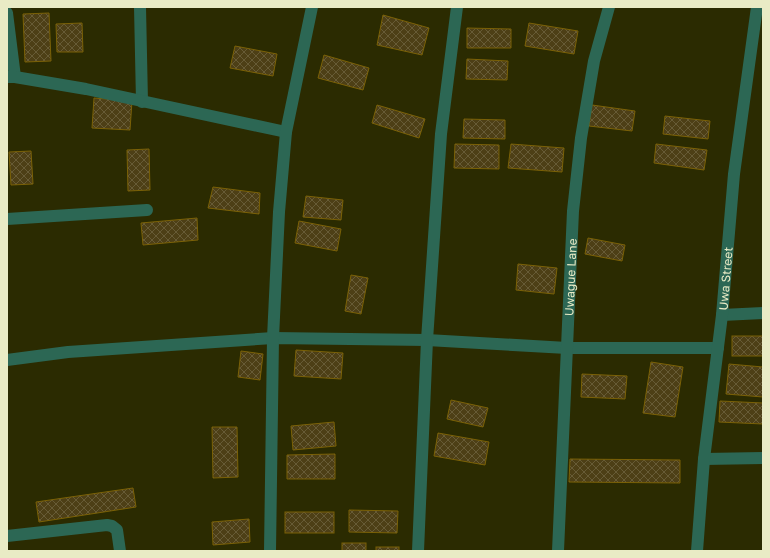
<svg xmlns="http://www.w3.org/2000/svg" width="770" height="558" font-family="'Golos Text',sans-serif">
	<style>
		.building { fill: url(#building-cross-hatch); stroke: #7b6106 }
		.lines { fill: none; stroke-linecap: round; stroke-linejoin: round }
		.minor { stroke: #2c6754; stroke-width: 12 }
		.labels { text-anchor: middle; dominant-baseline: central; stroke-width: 3.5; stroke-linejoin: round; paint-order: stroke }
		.street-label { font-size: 12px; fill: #e9ebc5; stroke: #131300 }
	</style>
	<defs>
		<pattern id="building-cross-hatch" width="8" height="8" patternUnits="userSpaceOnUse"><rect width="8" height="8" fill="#4d3f16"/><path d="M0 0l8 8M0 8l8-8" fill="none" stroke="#675b36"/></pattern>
	</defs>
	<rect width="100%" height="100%" fill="#2b2b01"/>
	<g class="building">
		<path d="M49,13L51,61L25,62L23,14Z"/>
		<path d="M383,15L429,28L422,55L377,45Z"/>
		<path d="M82,23L83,52H57L56,24Z"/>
		<path d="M529,23L578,31L574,54L525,46Z"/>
		<path d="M467,28L511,29V48H467Z"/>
		<path d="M235,46L277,54L273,76L230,68Z"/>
		<path d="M324,55L369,68L363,90L318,78Z"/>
		<path d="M467,59L508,61L507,80L466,79Z"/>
		<path d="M94,98L132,101L130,130L92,128Z"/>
		<path d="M377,105L425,119L419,138L372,123Z"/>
		<path d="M592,105L635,111L632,131L589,126Z"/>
		<path d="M665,116L710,121L708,139L663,134Z"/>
		<path d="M464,119L505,120V139L463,138Z"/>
		<path d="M455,144L499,145V169L454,168Z"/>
		<path d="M511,144L564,148L562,172L508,168Z"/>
		<path d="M656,144L707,150L704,170L654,163Z"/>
		<path d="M149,149L150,190L128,191L127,150Z"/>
		<path d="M31,151L33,184L11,185L9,152Z"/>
		<path d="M213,187L260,193L259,214L208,208Z"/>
		<path d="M306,196L343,200L341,220L303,217Z"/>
		<path d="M197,218L198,240L143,245L141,223Z"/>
		<path d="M299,221L341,229L337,251L295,243Z"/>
		<path d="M588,238L625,245L622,261L585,254Z"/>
		<path d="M518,264L557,268L554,294L516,290Z"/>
		<path d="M351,275L368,278L361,314L345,311Z"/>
		<rect x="732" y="336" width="31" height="20"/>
		<path d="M296,350L343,353L341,379L294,376Z"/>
		<path d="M241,351L263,354L260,380L238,377Z"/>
		<path d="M651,362L683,367L675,417L643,413Z"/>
		<path d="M729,364L763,367V397L726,394Z"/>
		<path d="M582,374L627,376L625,399L581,397Z"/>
		<path d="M451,400L488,408L483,427L447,419Z"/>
		<path d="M720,401L763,403V424L719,422Z"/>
		<path d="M334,422L336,446L293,450L291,426Z"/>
		<path d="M212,427H237L238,477L213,478Z"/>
		<path d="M438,433L489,442L485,465L434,456Z"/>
		<path d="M335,454V479H287V455Z"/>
		<path d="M570,459L680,460V483L569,482Z"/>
		<path d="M133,488L136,507L39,522L36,502Z"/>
		<path d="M349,510L398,511L397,533L349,532Z"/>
		<rect x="285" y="512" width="49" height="21"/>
		<path d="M249,519L250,542L213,545L212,522Z"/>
		<rect x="342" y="543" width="24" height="8"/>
		<rect x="376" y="547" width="23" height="4"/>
	</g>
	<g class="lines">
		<g class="minor">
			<path d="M140,7L142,102"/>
			<path d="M7,13L15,77"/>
			<path d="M7,77H15L86,89L286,132"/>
			<path d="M7,219L147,210"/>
			<path d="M722,315L763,313"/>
			<path d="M7,360L68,352L273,338L427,340L567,348H718"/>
			<path d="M704,459L763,458"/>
			<path d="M7,536L107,525L112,526L117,530L120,551"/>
			<path d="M270,551L273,338L279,212L286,132L312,7"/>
			<path d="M418,551L427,340L441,134L457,7"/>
			<path id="s1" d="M558,551L573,211L581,138L594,61L609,7"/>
			<path id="s2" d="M697,551L704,459L722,315L734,174L757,7"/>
		</g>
	</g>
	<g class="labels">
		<g class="street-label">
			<text stroke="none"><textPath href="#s1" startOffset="274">Uwague Lane</textPath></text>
			<text stroke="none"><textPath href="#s2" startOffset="274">Uwa Street</textPath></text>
		</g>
	</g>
	<rect width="770" height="558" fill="none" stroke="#e9ebc5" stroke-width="16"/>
</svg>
